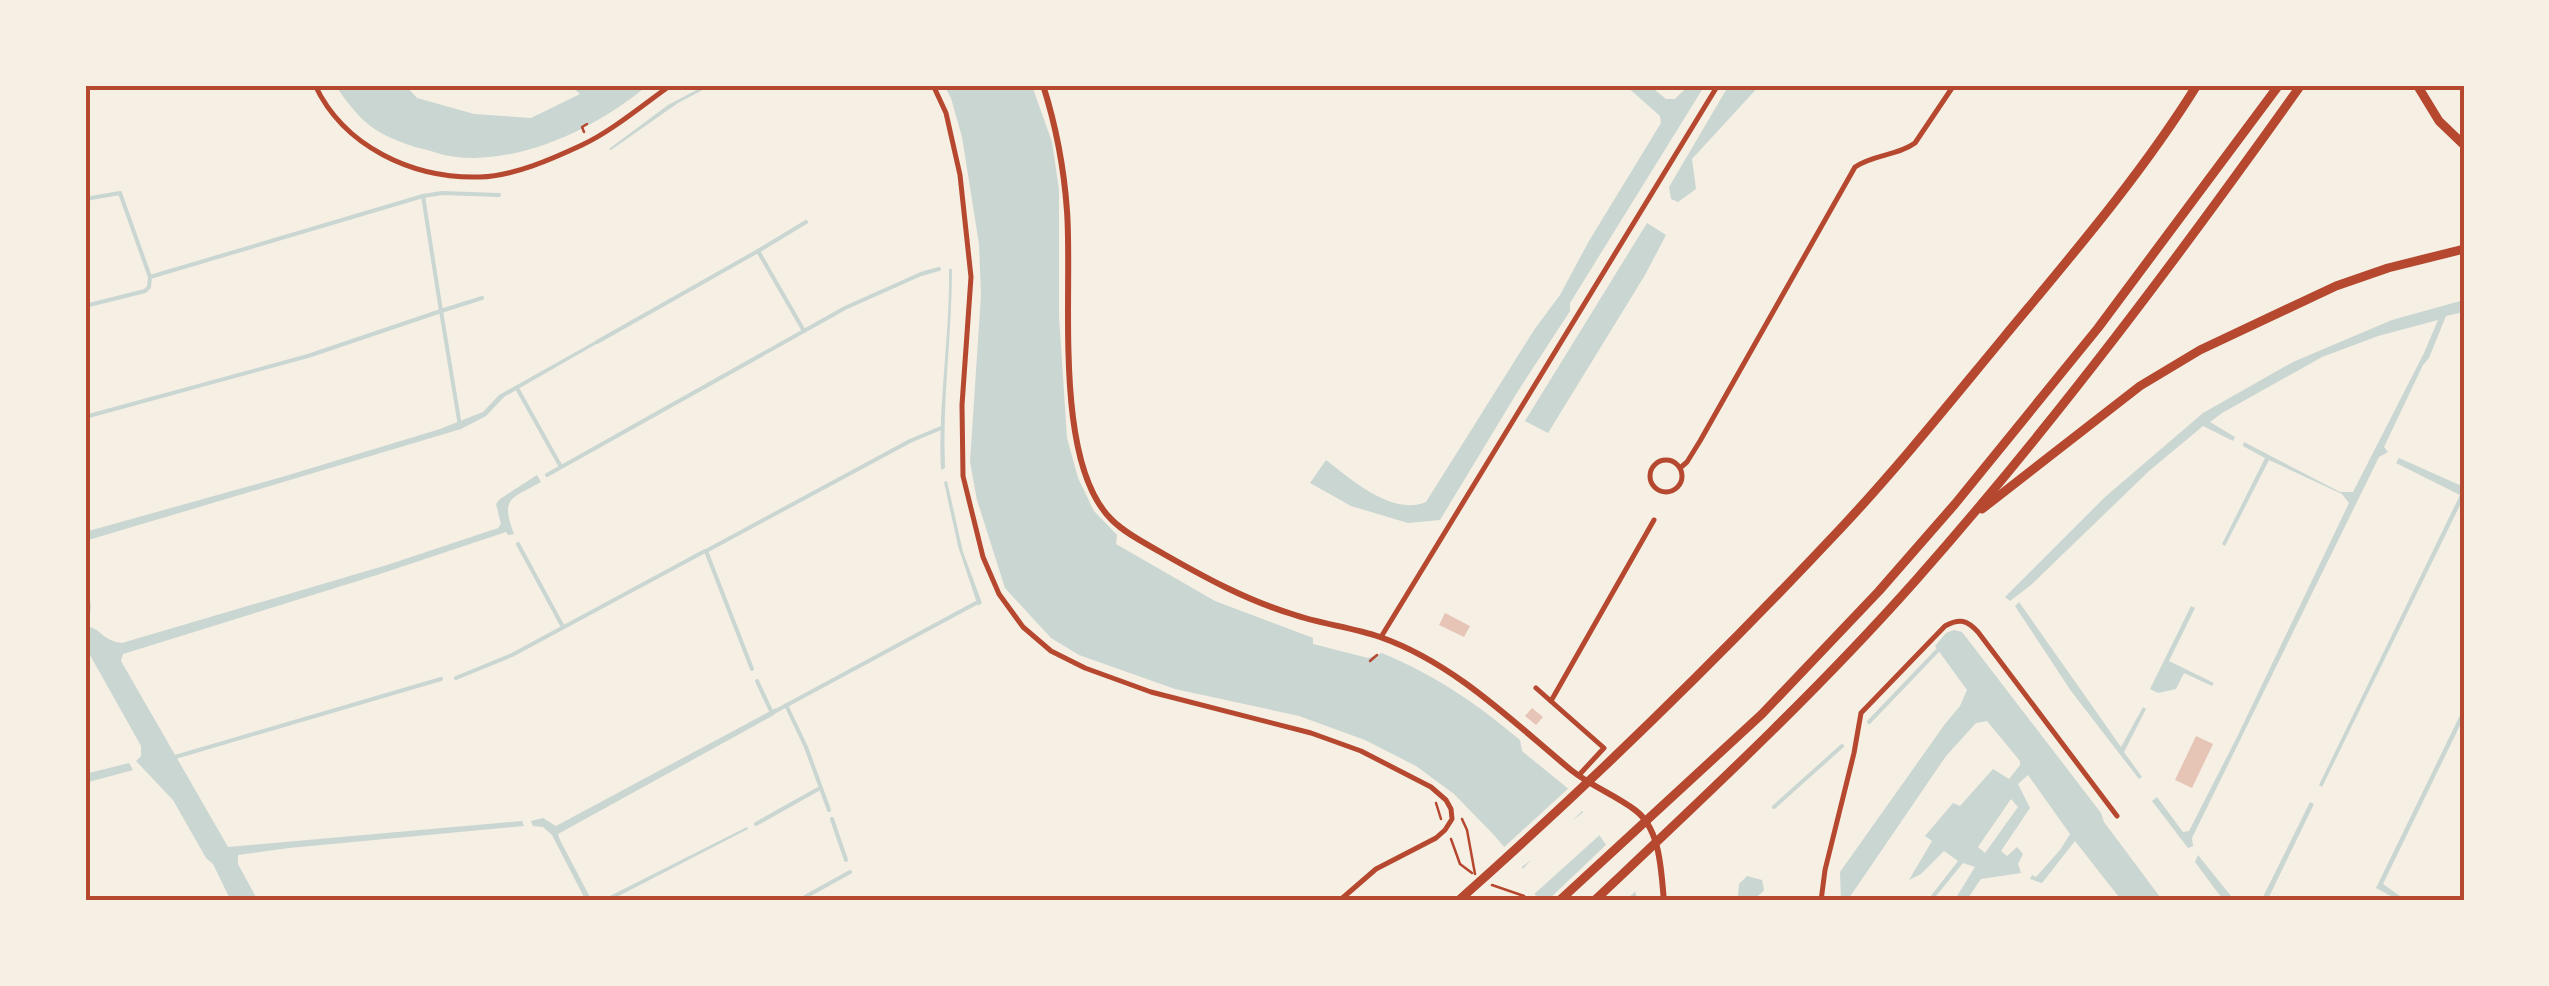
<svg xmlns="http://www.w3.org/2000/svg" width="2549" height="986" font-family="'Sofia Sans Condensed',sans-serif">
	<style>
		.water { fill: #c9d6d2; fill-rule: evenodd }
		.pier { fill: #f6efe4 }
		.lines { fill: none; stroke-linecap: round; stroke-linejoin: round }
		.stream { stroke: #c9d6d2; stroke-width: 4 }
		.building { fill: #e6c5b7 }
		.path { stroke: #b5482f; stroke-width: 2.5 }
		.minor { stroke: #b5482f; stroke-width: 5 }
		.tertiary { stroke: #b5482f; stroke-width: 6 }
		.motorway { stroke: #b5482f; stroke-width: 9 }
		.neatline { fill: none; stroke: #b5482f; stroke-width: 4 }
	</style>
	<rect width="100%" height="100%" fill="#f6efe4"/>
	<g class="water">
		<path d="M335,85H405L417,98L474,114L531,118L580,94L570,85H648C597,128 517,167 449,156C439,154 429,150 419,148C405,144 389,138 376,130C359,119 347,102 335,85Z"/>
		<path d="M706,85H712L678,103L611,150L609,149L668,105Z"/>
		<path d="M944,85L1032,86L1052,142L1059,190V316L1067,438L1078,478L1094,511L1117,535L1116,544L1215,601L1313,638V644L1368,658L1382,653C1438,677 1473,701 1520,740L1522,751L1576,795L1581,809L1632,882L1638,901H1538L1524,870L1493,834L1454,794L1416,766L1365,740L1299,716L1175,689L1079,655L1051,638L1005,588L977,500L970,462L981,295L979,244L962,137L951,98Z"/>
		<path d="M1625,85H1649L1666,99H1675L1689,85H1705L1570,303V311L1518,391L1440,520L1408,523L1351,506L1310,483L1326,460C1352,480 1392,516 1426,502L1534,330L1560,295L1589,241L1661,123L1660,116Z"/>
		<path d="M1729,85H1760L1692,159L1696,189L1678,202L1671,199L1669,187Z"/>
		<path d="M1647,223L1666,235L1645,275L1548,433L1525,421Z"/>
		<path d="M949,269H952C952,335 942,401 945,468L941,470C938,403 950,337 949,269Z"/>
		<path d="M2464,300V312L2446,316L2429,358L2423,365L2384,447L2388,452L2379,457L2192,838L2193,846L2188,848L2152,801L2157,797L2183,832L2189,831L2237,737L2349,503L2342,494L2269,460L2225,546L2222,544L2265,458L2243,446L2244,442L2340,492H2353L2424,353L2438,320L2378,336L2322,357L2222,413L2210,422L2235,437L2233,441L2203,426L2149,471L2031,585L2010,601L2005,597L2105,497L2203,413L2293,362L2392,320Z"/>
		<path d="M599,339L598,343L504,397L486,416L461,429L85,541V532L282,477L440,429L483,412L499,395Z"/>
		<path d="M2399,458L2464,487V497L2322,787L2319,785L2460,495L2396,463Z"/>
		<path d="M537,475L541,482C511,499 500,497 514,534L508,535L506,532L377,575L123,654L121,661L228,847L522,821L524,826L289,848L238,855V864L258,901H231L213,864L206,858L173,800L136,761L141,756V746L90,655L85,636V589C92,601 93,609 86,622L88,627C101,628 102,641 122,643L387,565L498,528L501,524L496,504L500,499Z"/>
		<path d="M947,481L963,552L982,603L978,606L958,546L944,482Z"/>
		<path d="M2019,602L2121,747L2143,707L2146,709L2124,752L2142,777L2139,779L2071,691L2015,606Z"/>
		<path d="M2191,606L2195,608L2169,661L2214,683L2212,686L2184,673L2176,689L2158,693L2150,689Z"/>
		<path d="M1954,630L1962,632L1969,641L2101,813L2104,822L2163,901H2122L2075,841L2042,883L2030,879L2032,875L2036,877L2060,850L2070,834L2028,775L2018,784L2030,808L2001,851L2007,856L2017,847L2023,854L2018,864L2021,873L1981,879L1966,901H1954L1975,867L1963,863L1932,901H1927L1958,861L1944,851L1921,874L1909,880L1932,841L1925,836L1953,803L1960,806L1993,769L2009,779L2020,765V761L1987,721L1976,723L1946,756L1847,901H1841L1840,872L1945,724L1960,706L1967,690L1935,646L1946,633ZM2011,799L2018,807L1985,853L1978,847Z"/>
		<path d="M2464,707V717L2383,884L2407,901H2400L2376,888Z"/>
		<path d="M776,708L774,715L558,834L560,840L592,901H586L552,835L543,827L533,826L531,821L543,818L556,826Z"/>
		<path d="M129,763L133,770L85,783V774Z"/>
		<path d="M2310,802L2314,804L2267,901H2261Z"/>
		<path d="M747,827L748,829L609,901H600Z"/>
		<path d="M2198,855L2235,901H2224L2195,862Z"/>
		<path d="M1747,876L1762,880L1764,890C1757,899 1748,900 1738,896L1739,884Z"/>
	</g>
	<g class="pier">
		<path d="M1572,785L1580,792L1586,807L1572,821L1587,809L1603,832L1531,897L1520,872L1531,860L1518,870L1501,850Z"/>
		<path d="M1610,841L1636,879L1639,888L1625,901H1547Z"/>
	</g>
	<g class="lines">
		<g class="stream">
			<path d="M423,196L442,193L499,195"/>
			<path d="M85,199L120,193L150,277L423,196L441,311L482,298"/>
			<path d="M85,306L145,291L149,287L150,277"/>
			<path d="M804,331L758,251L806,222"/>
			<path d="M597,342L758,251"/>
			<path d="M518,390L561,467"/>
			<path d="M85,417L308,356L441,311L460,426"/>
			<path d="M547,475L845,308L921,274L939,269"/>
			<path d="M518,544L563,627"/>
			<path d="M752,669L706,551L910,441L941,428"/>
			<path d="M456,678L512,655L705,551"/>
			<path d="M757,681L772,713L978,602"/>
			<path d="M786,705L806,747L829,810"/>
			<path d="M1869,722L1938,650"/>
			<path d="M175,757L441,679"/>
			<path d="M1774,807L1842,746"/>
			<path d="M832,819L846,860"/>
			<path d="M756,824L820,788"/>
			<path d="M805,897L850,872"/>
		</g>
	</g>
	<g class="building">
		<path d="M1445,613L1470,626L1464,637L1439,625Z"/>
		<path d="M1532,708L1543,717L1536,725L1525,716Z"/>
		<path d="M2196,736L2213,744L2192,788L2175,780Z"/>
	</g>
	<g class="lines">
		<g class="path">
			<path d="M584,132L582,127L587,124"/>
			<path d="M1370,661L1377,655"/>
			<path d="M1436,803L1441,819"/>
			<path d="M1462,819L1467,830L1475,874"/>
			<path d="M1451,839L1460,864L1472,873"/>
			<path d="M1492,885L1524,896L1527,901"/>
		</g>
		<g class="minor">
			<path d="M315,85C344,147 413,179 480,177C514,176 552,159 582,145C612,131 644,104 671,85"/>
			<path d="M933,85L946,113L960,175L971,277L962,405L963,476L983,557L999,594L1023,627L1051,651L1085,668L1151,692L1311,733L1361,751L1431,787L1446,800L1451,809L1452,819L1445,830L1436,838L1376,869L1339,901"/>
			<circle cx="1666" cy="476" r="16"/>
			<path d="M1680,468L1687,462L1700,441L1855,167C1874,154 1897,156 1915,143L1954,85"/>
			<path d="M1381,637L1718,85"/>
			<path d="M1536,688L1604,748L1579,775"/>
			<path d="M1551,701L1654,520"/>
			<path d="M1821,901L1825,870L1854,753L1861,713L1945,626C1960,618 1967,620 1978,632L2117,816"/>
		</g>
		<path class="tertiary" d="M1043,85C1056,126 1064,168 1067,211C1073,290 1052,462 1112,520C1126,534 1145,543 1162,553C1204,577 1246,600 1292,614C1320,624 1351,627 1380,637C1454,663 1512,721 1571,770C1591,786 1615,795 1635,810C1661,829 1661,872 1664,901"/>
		<g class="motorway">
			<path d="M2417,85L2439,121L2464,145"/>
			<path d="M1982,509L2140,386L2200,350L2336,286L2388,268L2464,249"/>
			<path d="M1458,901C1592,782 1720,657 1842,527C1899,466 1951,401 2004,337C2072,255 2141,175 2197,85"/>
			<path d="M1559,901L1762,714L1879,591L1955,504L2098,328L2279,85"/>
			<path d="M1594,901C1704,797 1815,694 1916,580C2054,424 2180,255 2301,85"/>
		</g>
	</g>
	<rect width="2549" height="986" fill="none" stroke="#f6efe4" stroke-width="175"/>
	<rect x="88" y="88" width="2374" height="810" class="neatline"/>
</svg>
